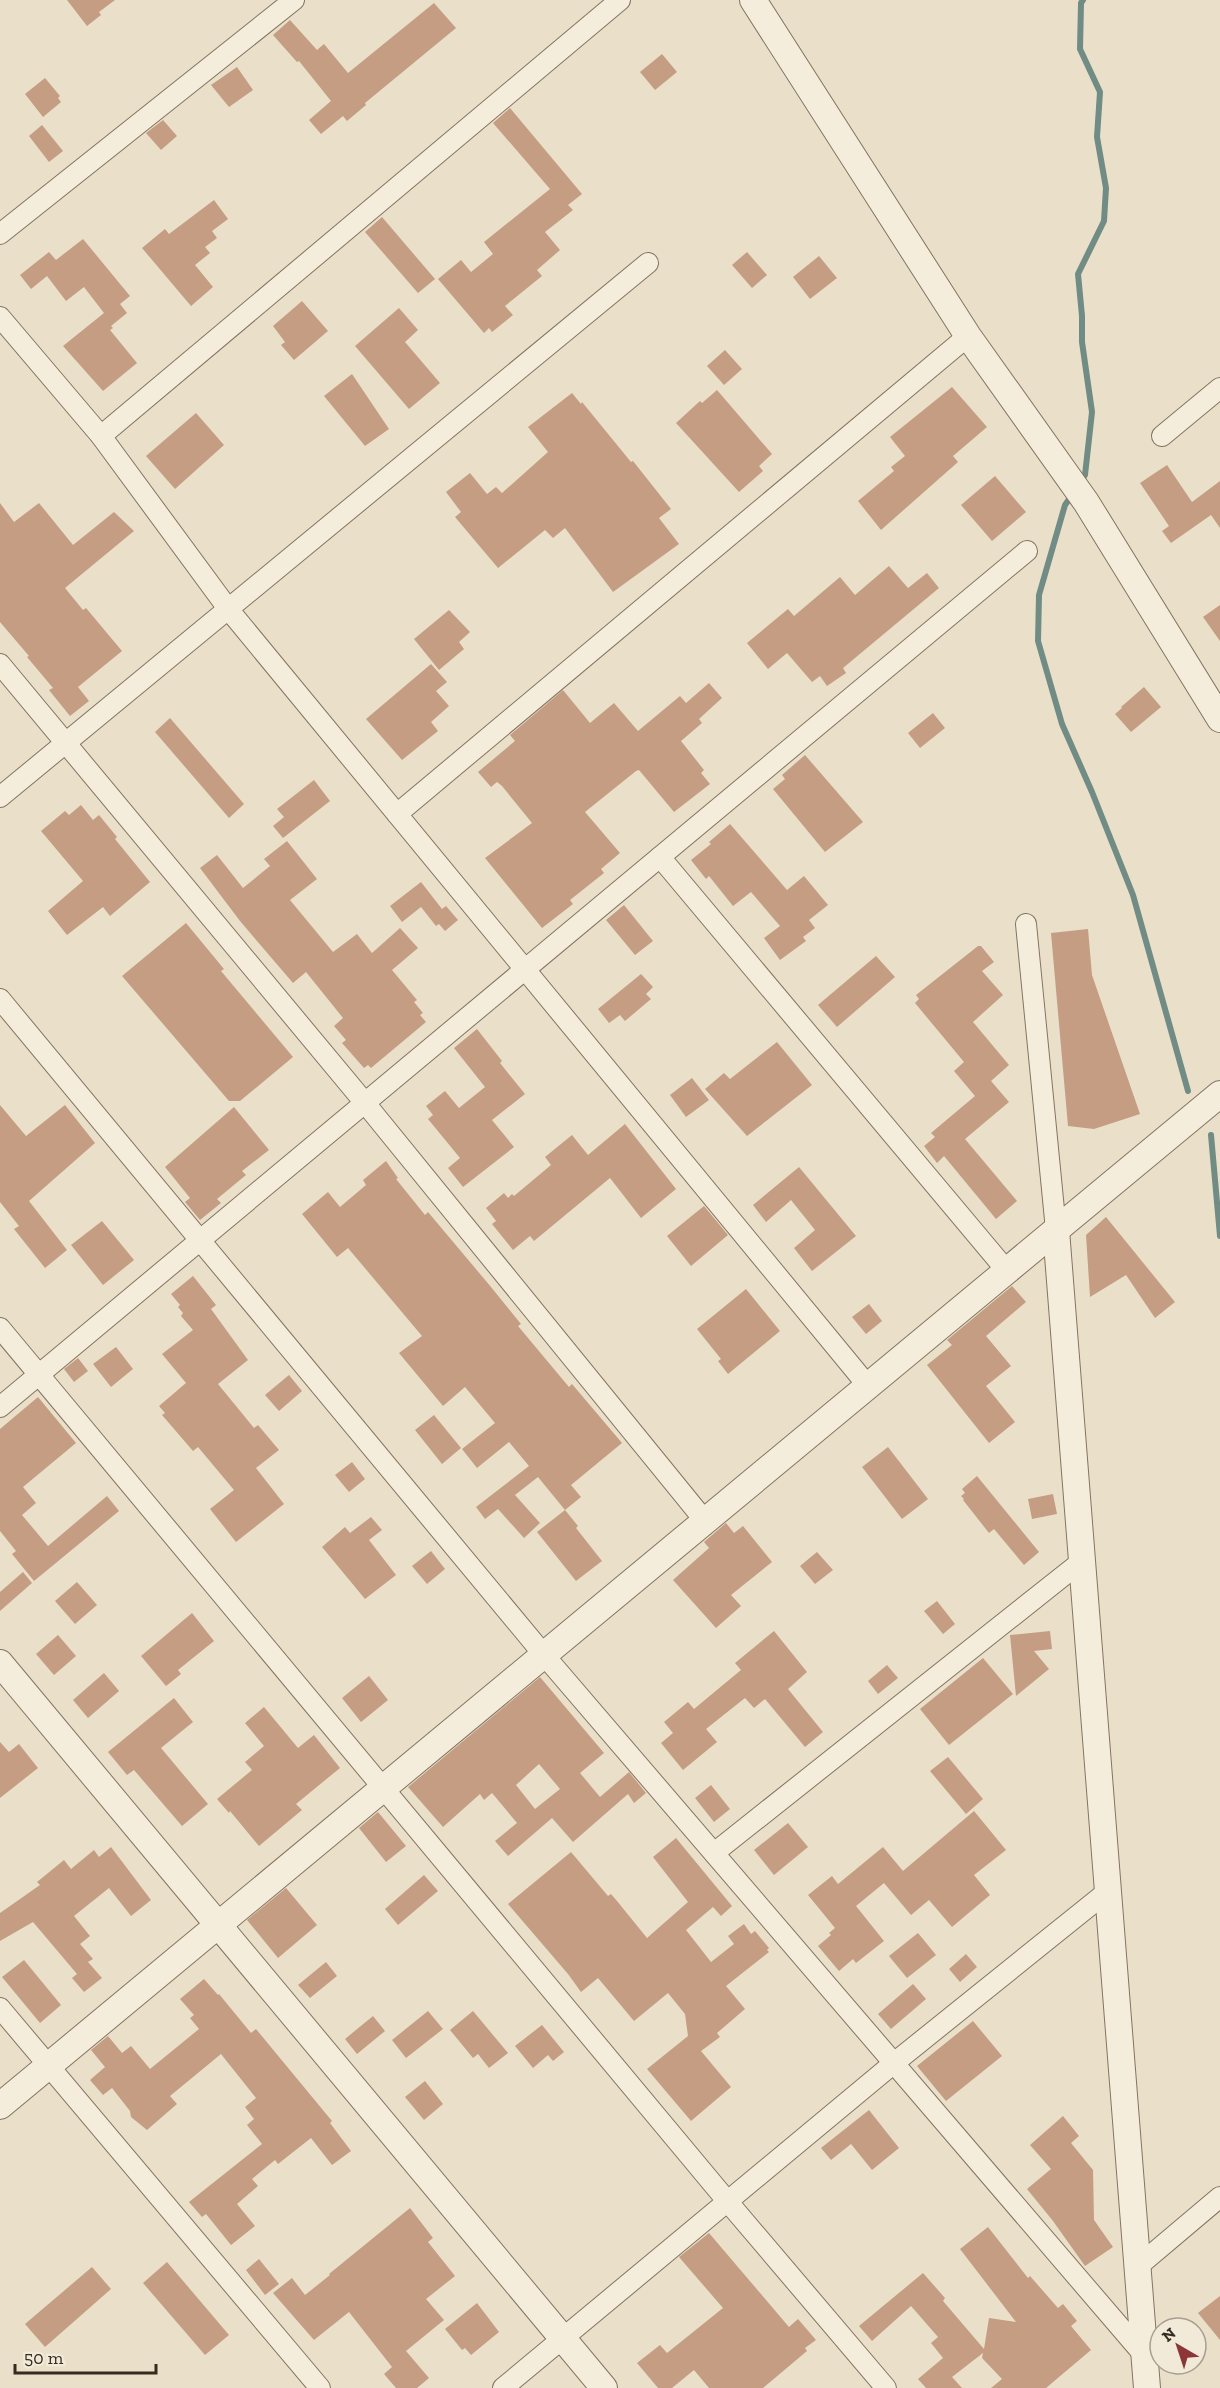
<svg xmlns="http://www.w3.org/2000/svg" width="1220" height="2388" font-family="'Zilla Slab',serif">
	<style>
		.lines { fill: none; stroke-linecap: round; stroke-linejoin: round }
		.stream { stroke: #718c85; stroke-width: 6 }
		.building { fill: #c49d83; fill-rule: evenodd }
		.minor-casing { stroke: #847360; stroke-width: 22 }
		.tertiary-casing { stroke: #847360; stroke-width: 28 }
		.minor { stroke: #f5eddc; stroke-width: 20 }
		.tertiary { stroke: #f5eddc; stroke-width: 26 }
	</style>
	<rect width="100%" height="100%" fill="#eae0c9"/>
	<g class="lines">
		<g class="stream">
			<path d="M1080,481L1085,475L1092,412L1082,342V316L1078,274L1104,221L1106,188L1097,137L1100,92L1080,49L1081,3L1083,0"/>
			<path d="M1072,495L1065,505L1039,595L1038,641L1062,724L1092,792L1133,895L1188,1091"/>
			<path d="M1211,1135L1220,1236"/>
		</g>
	</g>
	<g class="building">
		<path d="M67,0H115L99,12L101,15L87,26Z"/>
		<path d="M434,3L456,28L365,103L366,105L347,121L343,116L321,134L309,120L331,101L299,61L297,62L273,35L290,20L317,50L324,44L348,73Z"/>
		<path d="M662,54L677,72L655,90L640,72Z"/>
		<path d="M237,67L253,90L229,107L211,85Z"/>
		<path d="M45,78L60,96L58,98L61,102L43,117L25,94Z"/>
		<path d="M510,108L582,194L568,205L573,210L545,232L560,250L537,270L542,276L505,306L513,315L492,332L489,328L484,333L438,279L461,260L471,272L493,254L484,242L550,189L493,123Z"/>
		<path d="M163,120L177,136L161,150L146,133Z"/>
		<path d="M42,125L63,151L49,162L29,136Z"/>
		<path d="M214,200L228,219L212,231L217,238L205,247L210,253L195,265L213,287L191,306L142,248L165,229L169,234Z"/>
		<path d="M382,217L435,279L418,293L365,232Z"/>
		<path d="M83,239L130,296L120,304L127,313L111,326L113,328L110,330L137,363L103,391L63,346L104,313L84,287L66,301L47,276L31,289L20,275L49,252L56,260Z"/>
		<path d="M747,252L767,275L752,288L732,265Z"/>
		<path d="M819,256L837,278L810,299L793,277Z"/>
		<path d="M302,301L328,331L294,360L281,345L285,342L273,326Z"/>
		<path d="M399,308L418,330L405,342L440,383L409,409L355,346Z"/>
		<path d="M725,350L742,369L724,385L707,366Z"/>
		<path d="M352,374L389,429L365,446L324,396Z"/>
		<path d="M952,387L987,427L953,456L958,462L881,530L858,501L894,471L891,467L905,456L890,437Z"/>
		<path d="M717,390L772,454L759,466L763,471L739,492L676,423L700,401L702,403Z"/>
		<path d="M572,393L581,404L582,402L631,462L633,461L671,509L659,518L679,544L613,592L565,528L553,538L545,530L498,568L455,517L461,512L446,492L470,473L487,494L496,487L502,493L548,452L528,427Z"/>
		<path d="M196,413L224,445L175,489L146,456Z"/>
		<path d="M1167,465L1192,502L1220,481V528L1211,515L1171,543L1162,531L1169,526L1140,483Z"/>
		<path d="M995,476L1026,512L992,541L961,505Z"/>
		<path d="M0,503L14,522L39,503L73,545L114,512L134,531L65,588L83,610L86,608L122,651L78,687L89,701L70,716L49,690L53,688L27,657L29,656L0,622Z"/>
		<path d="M889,566L908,588L927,573L939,588L843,668L846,673L827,686L820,676L812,682L787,653L768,669L747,643L788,609L794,616L840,577L855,595Z"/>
		<path d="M1220,605V641L1203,617Z"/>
		<path d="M449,610L470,632L459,642L464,649L439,670L414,639Z"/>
		<path d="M431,664L447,682L436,691L449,706L431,722L438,731L402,760L366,719Z"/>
		<path d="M709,683L722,698L699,719L702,723L681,741L704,770L701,773L710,784L674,812L639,770L636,771L585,812L620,853L601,869L604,873L570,900L573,904L542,928L485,858L532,823L502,786L497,782L491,787L478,772L515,741L510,735L563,690L590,723L614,703L638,731L680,696L686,703Z"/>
		<path d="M1144,687L1161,707L1131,732L1115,714L1122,708L1121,707Z"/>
		<path d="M933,713L945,728L920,748L908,733Z"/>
		<path d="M170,718L244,804L229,818L155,732Z"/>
		<path d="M805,755L863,822L825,852L773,789L785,779L782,775Z"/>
		<path d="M314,780L330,801L283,838L273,826L284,817L277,809Z"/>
		<path d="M81,805L93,820L99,815L117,837L115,839L150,882L110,916L103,907L67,935L48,911L83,881L41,831L65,811L69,815Z"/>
		<path d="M730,824L787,890L804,876L828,905L809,920L815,928L803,937L806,941L780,960L764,938L780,926L751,892L733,906L709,876L706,879L691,860L711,844L709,842Z"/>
		<path d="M287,841L317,879L290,900L333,952L357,934L372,953L400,928L418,948L392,970L417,1000L414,1002L423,1013L420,1015L426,1022L371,1068L368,1065L364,1068L342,1043L346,1040L334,1026L343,1018L306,972L293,983L240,921L200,868L217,855L243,888L270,866L264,859Z"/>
		<path d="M421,882L442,909L446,906L458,920L445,931L439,924L436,926L421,907L402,922L390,906Z"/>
		<path d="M624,905L653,941L635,955L606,920Z"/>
		<path d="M186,923L224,969L221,971L293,1057L240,1101H229L122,976Z"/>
		<path d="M1088,929L1092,975L1140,1114L1094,1129L1068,1126L1051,933Z"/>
		<path d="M978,946H981L994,962L982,971L1003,995L973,1022L1009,1065L991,1081L1009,1102L965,1139L1017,1201L996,1219L944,1156L937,1163L924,1146L935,1137L931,1133L975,1096L954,1071L964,1062L915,1003L919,999L916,995Z"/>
		<path d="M876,956L895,977L837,1027L818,1005Z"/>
		<path d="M641,974L653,987L646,994L651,999L625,1021L620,1015L609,1023L598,1009Z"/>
		<path d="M477,1029L502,1061L500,1063L525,1094L492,1120L514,1147L463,1187L448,1168L460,1158L428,1119L433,1115L426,1106L445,1091L459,1108L485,1087L454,1048Z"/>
		<path d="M777,1042L812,1085L747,1136L705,1089L724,1073L730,1079Z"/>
		<path d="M692,1078L709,1100L686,1117L670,1095Z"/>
		<path d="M0,1105L26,1136L65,1105L95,1143L29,1201L67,1250L45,1268L14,1229L19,1226L0,1202Z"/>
		<path d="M234,1107L269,1150L242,1171L246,1175L217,1199L221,1203L200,1220L185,1202L190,1198L165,1167Z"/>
		<path d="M625,1124L676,1189L641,1218L610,1178L534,1241L530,1236L513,1250L492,1224L496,1221L486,1208L504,1193L508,1198L512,1194L514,1196L551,1165L545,1157L572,1135L588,1155Z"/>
		<path d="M386,1161L398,1178L396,1179L425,1215L428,1212L491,1287L521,1324L518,1326L569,1387L572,1384L622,1443L571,1485L581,1497L565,1510L538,1477L515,1495L540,1523L524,1538L498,1509L485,1519L476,1507L529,1466L509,1442L477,1468L462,1449L495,1423L465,1387L443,1406L399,1353L422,1336L348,1248L337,1257L302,1214L328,1192L340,1207L366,1185L363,1180Z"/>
		<path d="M799,1167L856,1236L812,1271L794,1248L815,1230L791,1200L766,1222L753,1205Z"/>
		<path d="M704,1206L728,1235L691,1266L667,1236Z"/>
		<path d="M1106,1217L1175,1302L1155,1318L1126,1275L1090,1297L1086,1235Z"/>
		<path d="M102,1221L134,1260L103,1285L71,1245Z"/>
		<path d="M193,1276L216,1305L211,1309L248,1360L218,1384L254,1428L258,1425L279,1450L256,1468L284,1504L236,1542L210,1509L234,1490L198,1447L193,1451L162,1415L165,1413L159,1406L186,1383L162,1354L193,1330L181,1316L183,1313L178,1307L180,1305L171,1294Z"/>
		<path d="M1012,1286L1026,1302L986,1336L1011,1366L986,1386L1015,1422L989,1443L927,1365L952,1345L947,1340Z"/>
		<path d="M746,1289L780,1331L728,1374L718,1361L721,1359L697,1329Z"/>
		<path d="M869,1304L882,1321L866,1334L852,1317Z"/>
		<path d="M116,1347L133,1369L111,1387L93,1364Z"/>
		<path d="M78,1358L88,1371L74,1382L64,1369Z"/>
		<path d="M289,1375L302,1391L279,1411L265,1395Z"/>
		<path d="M38,1397L76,1443L23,1487L36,1503L22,1515L48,1546L107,1496L119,1511L34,1581L12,1554L16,1551L0,1531V1429Z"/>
		<path d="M434,1415L461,1448L442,1464L415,1430Z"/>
		<path d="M888,1447L928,1499L902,1519L862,1467Z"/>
		<path d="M352,1462L365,1479L349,1492L335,1475Z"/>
		<path d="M977,1476L1039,1552L1024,1565L994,1529L989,1533L963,1500L964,1499L961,1496L965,1493L962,1489Z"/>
		<path d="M1053,1494L1057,1514L1032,1519L1028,1499Z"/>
		<path d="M565,1510L578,1526L576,1528L602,1561L576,1581L537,1532Z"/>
		<path d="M371,1517L382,1530L369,1540L396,1575L365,1599L322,1547L345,1527L350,1533Z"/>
		<path d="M726,1523L734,1533L743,1526L772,1562L731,1595L741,1606L716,1628L673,1580L709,1548L704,1542Z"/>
		<path d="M431,1551L445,1569L427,1584L412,1566Z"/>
		<path d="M817,1552L833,1570L815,1584L800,1566Z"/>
		<path d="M23,1572L32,1583L0,1611V1592Z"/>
		<path d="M77,1582L97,1605L75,1624L55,1601Z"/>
		<path d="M937,1601L955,1624L943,1634L924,1611Z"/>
		<path d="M192,1613L214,1641L178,1670L181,1674L166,1686L141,1656Z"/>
		<path d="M774,1631L807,1672L788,1689L823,1732L805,1747L765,1699L754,1708L745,1698L706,1729L717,1742L683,1770L661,1743L673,1733L664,1722L688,1702L694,1709L741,1670L735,1663Z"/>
		<path d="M1050,1631L1052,1649L1034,1651L1049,1669L1016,1696L1010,1635Z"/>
		<path d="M58,1635L76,1656L54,1675L36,1654Z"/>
		<path d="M983,1658L1013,1694L949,1745L920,1709Z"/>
		<path d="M887,1665L898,1678L878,1694L868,1681Z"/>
		<path d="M104,1673L119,1691L88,1718L73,1700Z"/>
		<path d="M369,1676L388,1700L361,1722L342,1698Z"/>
		<path d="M540,1677L604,1753L580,1773L600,1797L629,1772L646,1793L634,1803L628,1794L573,1842L552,1818L508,1856L495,1841L517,1823L492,1793L484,1800L480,1794L443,1827L408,1787ZM539,1764L560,1789L535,1809L516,1785Z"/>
		<path d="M174,1698L193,1722L161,1748L208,1804L182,1826L134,1770L127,1775L108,1752Z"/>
		<path d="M264,1707L298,1748L314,1735L340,1768L296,1804L302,1810L259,1846L230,1811L229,1813L217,1799L252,1770L245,1762L264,1746L245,1723Z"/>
		<path d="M0,1742L9,1752L19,1744L38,1768L0,1798Z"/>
		<path d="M948,1757L983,1799L966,1814L930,1771Z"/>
		<path d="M711,1785L730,1809L714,1822L695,1798Z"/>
		<path d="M974,1811L1006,1850L974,1875L990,1895L952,1927L929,1900L911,1915L884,1883L856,1906L884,1941L856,1963L853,1959L839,1971L818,1946L831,1935L829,1933L835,1928L808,1895L832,1876L838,1884L883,1847L903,1871Z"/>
		<path d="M378,1812L406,1846L386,1862L359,1828Z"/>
		<path d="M788,1823L808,1847L774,1875L754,1850Z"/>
		<path d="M676,1838L732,1906L721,1916L713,1907L686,1930L711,1962L734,1944L728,1936L744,1924L751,1934L755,1931L769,1948L767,1950L769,1952L726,1986L745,2009L717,2033L720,2037L701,2051L731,2087L691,2121L647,2069L688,2036L685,2014L668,1993L634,2021L598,1978L581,1992L568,1974L508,1904L571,1852L608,1896L611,1894L617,1901L647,1938L688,1902L653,1857Z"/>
		<path d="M111,1847L151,1900L131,1916L109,1888L74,1916L90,1936L80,1944L93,1959L88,1962L102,1978L84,1992L72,1978L77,1974L33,1922L0,1941V1913L40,1885L37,1882L64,1860L71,1869L94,1850L99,1857Z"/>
		<path d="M424,1875L438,1891L398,1925L385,1909Z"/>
		<path d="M286,1888L317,1925L278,1958L247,1920Z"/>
		<path d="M918,1933L936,1955L907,1978L889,1956Z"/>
		<path d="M966,1954L977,1967L960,1982L949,1969Z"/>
		<path d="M24,1960L61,2005L40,2023L2,1977Z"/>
		<path d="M326,1962L337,1976L310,1998L298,1985Z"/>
		<path d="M204,1979L218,1995L219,1994L251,2033L256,2029L332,2121L330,2123L351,2151L332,2165L311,2138L278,2164L275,2160L252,2179L258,2186L237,2204L255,2226L231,2245L206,2214L202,2217L189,2202L262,2144L247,2125L254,2119L245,2107L256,2098L221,2054L170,2096L177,2104L147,2130L131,2117L130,2111L112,2088L103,2095L90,2080L105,2067L91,2050L108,2036L122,2053L131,2046L150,2069L199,2029L190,2018L194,2015L180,1999Z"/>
		<path d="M913,1984L926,1999L891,2029L878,2014Z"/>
		<path d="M428,2011L443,2029L406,2058L392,2040Z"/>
		<path d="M473,2011L508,2053L489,2068L478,2054L473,2058L450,2030Z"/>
		<path d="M373,2016L385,2031L357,2054L345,2039Z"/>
		<path d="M973,2021L1002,2056L946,2101L917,2066Z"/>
		<path d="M542,2025L564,2052L553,2061L548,2055L533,2068L515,2046Z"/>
		<path d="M425,2081L443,2104L424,2120L405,2097Z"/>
		<path d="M869,2110L899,2148L872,2170L851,2144L831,2160L821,2148Z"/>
		<path d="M1063,2116L1079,2136L1071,2143L1093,2170L1094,2220L1113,2247L1085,2266L1053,2221L1027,2189L1051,2169L1030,2145Z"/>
		<path d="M410,2208L433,2238L428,2242L455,2276L426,2299L444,2320L406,2351L429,2378L417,2388H396L384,2374L392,2367L349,2312L314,2340L273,2293L292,2278L305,2295L330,2275L329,2274Z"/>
		<path d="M988,2227L1028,2278L1030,2276L1058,2308L1063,2304L1077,2321L1071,2326L1091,2350L1046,2388H991L1002,2379L982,2358L983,2353L952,2377L962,2388H926L918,2379L943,2358L931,2343L938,2337L911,2306L872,2341L859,2326L923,2273L945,2298L943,2301L984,2349L989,2318L1016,2322L960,2249Z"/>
		<path d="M709,2233L789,2327L798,2319L816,2340L805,2348L807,2351L763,2388H709L694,2370L672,2388H658L637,2363L660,2345L667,2353L723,2308L679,2257Z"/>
		<path d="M259,2259L279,2284L265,2295L246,2270Z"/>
		<path d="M167,2262L229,2335L205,2355L143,2283Z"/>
		<path d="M92,2267L111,2289L45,2347L25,2324Z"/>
		<path d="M1220,2296V2340L1198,2313Z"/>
		<path d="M477,2303L499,2332L471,2355L465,2348L462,2350L445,2329Z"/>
	</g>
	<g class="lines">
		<g class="minor-casing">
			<g id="minor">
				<path d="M0,234L294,0"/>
				<path d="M0,317L101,436L229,610L868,1386"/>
				<path d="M101,436L620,0"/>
				<path d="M1162,436L1220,388"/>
				<path d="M0,664L365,1103L705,1521"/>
				<path d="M0,797L648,263"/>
				<path d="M397,814L968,336"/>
				<path d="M660,857L1007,1271"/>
				<path d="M1026,924L1056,1230"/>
				<path d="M0,999L544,1655L1144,2355"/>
				<path d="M0,1328L728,2202L886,2388"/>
				<path d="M0,1407L1027,551"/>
				<path d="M714,1853L1082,1561"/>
				<path d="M0,2008L320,2388"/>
				<path d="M1137,2267L1220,2197"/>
				<path d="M503,2388L894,2063L1108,1891"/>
			</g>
		</g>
		<g class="tertiary-casing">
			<g id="tertiary">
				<path d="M753,0L968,336L1086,502L1220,719"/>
				<path d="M1056,1230L1147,2388"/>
				<path d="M0,1663L604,2388"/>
				<path d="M0,2106L1220,1094"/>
			</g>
		</g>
		<use href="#minor" class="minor"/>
		<use href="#tertiary" class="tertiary"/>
	</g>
	<g transform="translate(1178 2346) rotate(321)"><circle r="28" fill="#f2ead8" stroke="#a79e8f" stroke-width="1.5"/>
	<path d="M0-4.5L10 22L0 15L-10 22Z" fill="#8d3638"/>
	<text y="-9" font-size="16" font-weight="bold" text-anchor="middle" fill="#362b21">N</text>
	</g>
	<path d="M15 2364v9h141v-9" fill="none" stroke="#362b21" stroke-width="3"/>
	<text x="24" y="2364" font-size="18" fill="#362b21" stroke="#f2ead8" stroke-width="4.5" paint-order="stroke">50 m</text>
</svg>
